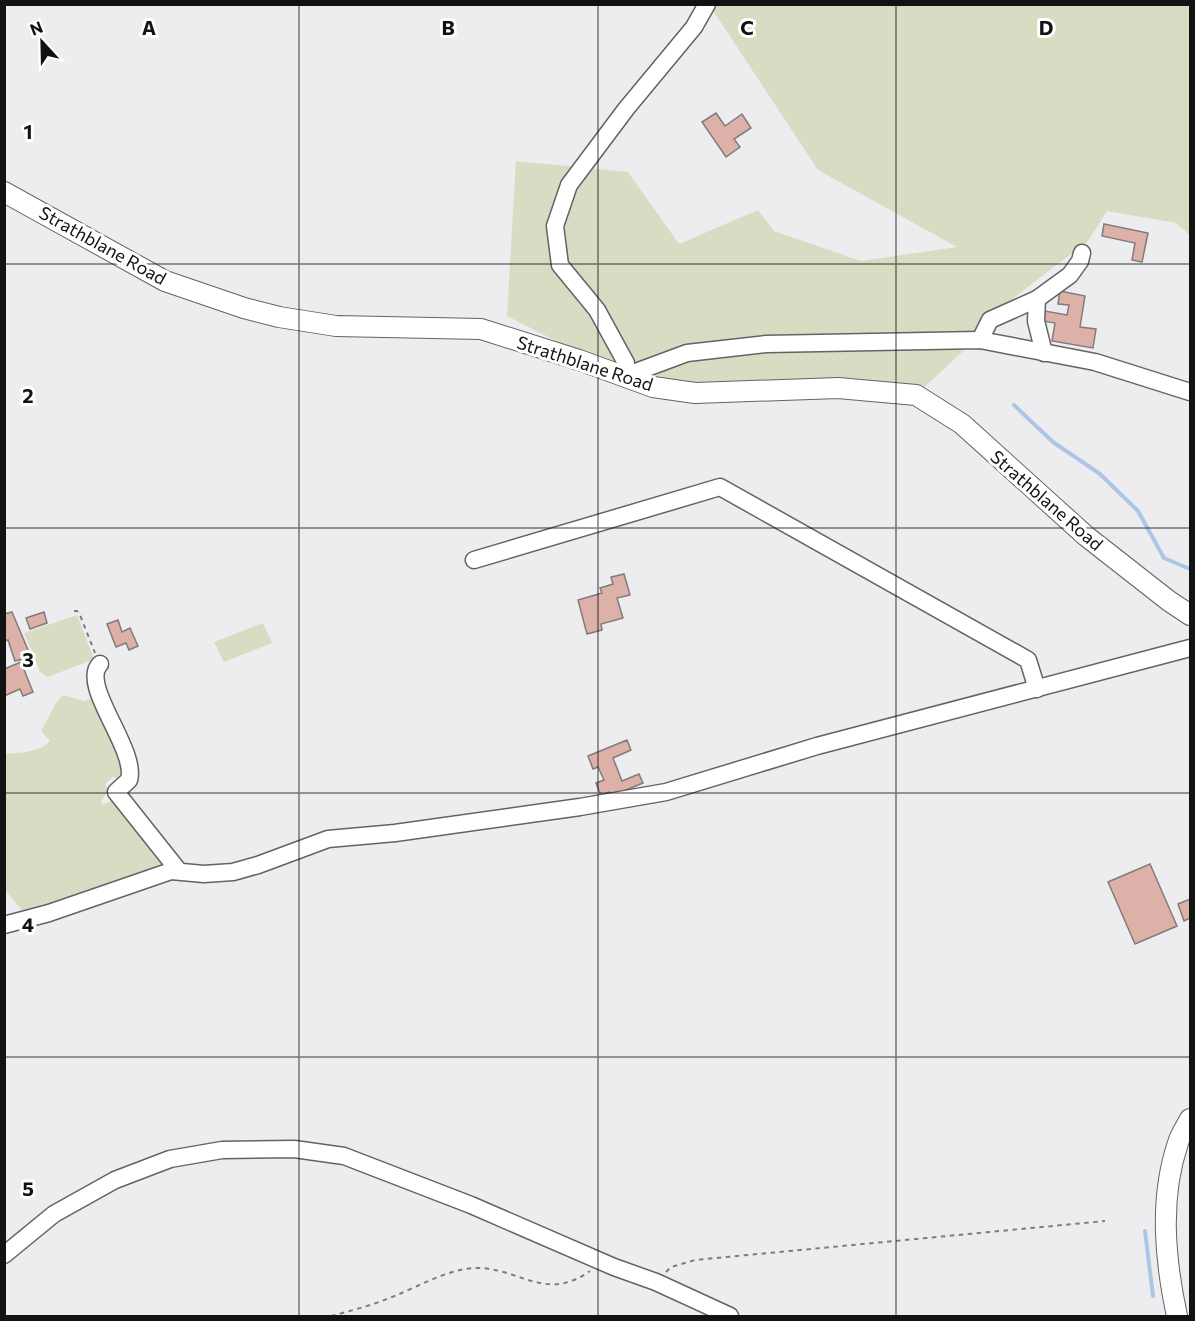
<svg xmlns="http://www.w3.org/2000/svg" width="1195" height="1321" font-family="Commissioner,sans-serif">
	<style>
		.green { fill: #d7dcc2 }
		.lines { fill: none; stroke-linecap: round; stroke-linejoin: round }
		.stream { stroke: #acc7e6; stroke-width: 4 }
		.building { fill: #ddb1a7; stroke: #7f7c7b; stroke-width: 1.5 }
		.minor-casing { stroke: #636366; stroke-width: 19 }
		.major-casing { stroke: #636366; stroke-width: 22 }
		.path { stroke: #7d7d7f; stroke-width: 2; stroke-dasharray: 4.5 4.5; stroke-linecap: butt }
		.minor { stroke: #fff; stroke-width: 16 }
		.major { stroke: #fff; stroke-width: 20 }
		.grid { fill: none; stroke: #121213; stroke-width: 1.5; stroke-opacity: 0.55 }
		.labels { text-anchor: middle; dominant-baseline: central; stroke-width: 6; stroke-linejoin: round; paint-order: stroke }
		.street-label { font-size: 18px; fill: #121213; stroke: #fff }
		.grid-label { font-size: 20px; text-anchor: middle; font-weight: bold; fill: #121213; stroke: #fff; stroke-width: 6; stroke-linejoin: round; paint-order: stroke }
	</style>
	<rect width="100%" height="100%" fill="#ededf0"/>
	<g class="green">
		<path d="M697,5H1190V235L1176,223L1107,211L1088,241L990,316L977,338L916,395L741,392L625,376L507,316L516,161L628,172L679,244L758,210L774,231L861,261L957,247L818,170L714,12Z"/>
		<path d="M77,615L94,659L48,677L40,672L24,633Z"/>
		<path d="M263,623L272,643L224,662L214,642Z"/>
		<path d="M63,695L84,701L92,698L124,767L120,783L117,778L113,777L105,784L108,790L101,802L103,805L114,799L162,859L164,866L26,915L5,890L4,753C19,754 40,752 50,741L41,731L56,703Z"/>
	</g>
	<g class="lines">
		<g class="stream">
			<path d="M1014,405L1053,442L1100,474L1138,511L1164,558L1190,569"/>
			<path d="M1145,1231L1153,1296"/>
		</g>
	</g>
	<g class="building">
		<path d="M716,113L725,126L742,114L751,128L734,139L740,147L726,157L702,122Z"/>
		<path d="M1104,224L1148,233L1142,262L1132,260L1135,243L1102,236Z"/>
		<path d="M1060,291L1085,296L1080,327L1096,329L1093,348L1052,341L1055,323L1043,321L1045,311L1067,315L1069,305L1058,304Z"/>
		<path d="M624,574L630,595L617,598L623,618L601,624L602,630L587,634L578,600L602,593L600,588L613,584L611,577Z"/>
		<path d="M12,612L31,657L15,661L8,640L4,641V614Z"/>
		<path d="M44,612L47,623L30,629L26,618Z"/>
		<path d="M118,620L122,632L130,628L138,646L129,650L126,643L116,647L107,624Z"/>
		<path d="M21,662L33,692L23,696L20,689L4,696V669Z"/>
		<path d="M627,740L631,750L613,758L622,781L639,774L643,783L611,796L609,792L601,796L596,783L604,780L598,767L593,769L588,756Z"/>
		<path d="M1150,864L1177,926L1135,944L1108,882Z"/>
		<path d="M1190,899V918L1184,921L1178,904Z"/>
	</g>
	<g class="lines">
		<g class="minor-casing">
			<g id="minor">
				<path d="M707,4L694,27L626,109L569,185L555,226L560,265L597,310L626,363L625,376L687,353L766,344L980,340L1095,362L1190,392"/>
				<path d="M1037,299L1036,321L1044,353"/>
				<path d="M980,340L990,320L1037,299L1070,275L1080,261L1082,253"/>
				<path d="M474,560L720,487L1028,660L1037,689"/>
				<path d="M100,664C79,685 138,750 129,780L116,792L178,870"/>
				<path d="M4,925L49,913L171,871L204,874L233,872L258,865L328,839L395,833L580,807L666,792L817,746L1190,648"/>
				<path d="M4,1255L54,1214L115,1180L170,1159L222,1150L294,1149L344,1156L471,1205L614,1267L656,1282L730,1316"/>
			</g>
		</g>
		<g class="major-casing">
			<g id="major">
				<path d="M4,192L165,281L244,308L279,317L336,326L481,329L579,360L653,387L695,393L838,388L916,395L962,424L1086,536L1169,601L1190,615"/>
				<path d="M1177,1316C1165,1260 1159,1199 1178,1143C1180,1135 1186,1127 1190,1119"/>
			</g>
		</g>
		<g class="path">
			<path d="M74,611H77L80,615L95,653"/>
			<path d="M666,1272L671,1267L695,1260L1105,1221"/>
			<path d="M331,1316C354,1310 376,1304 397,1295C421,1285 449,1269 475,1268C519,1267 545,1303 590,1271"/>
		</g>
		<use href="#minor" class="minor"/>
		<use href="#major" class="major"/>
	</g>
	<path class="grid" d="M299,4V1316M598,4V1316M896,4V1316M4,264H1190M4,528H1190M4,793H1190M4,1057H1190"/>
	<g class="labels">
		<g class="street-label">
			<text transform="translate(103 245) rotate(29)">Strathblane Road</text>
			<text transform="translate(585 363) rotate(18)">Strathblane Road</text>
			<text transform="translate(1047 500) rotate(41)">Strathblane Road</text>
		</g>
	</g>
	<g class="grid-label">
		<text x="149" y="35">A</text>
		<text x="448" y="35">B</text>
		<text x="747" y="35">C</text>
		<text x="1046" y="35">D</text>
		<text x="28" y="139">1</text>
		<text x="28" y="403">2</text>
		<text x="28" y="667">3</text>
		<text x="28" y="932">4</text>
		<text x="28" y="1196">5</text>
	</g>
	<rect width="1195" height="1321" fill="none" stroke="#121213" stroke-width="12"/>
	<g transform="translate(42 42) rotate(338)" stroke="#ffffff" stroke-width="4.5" paint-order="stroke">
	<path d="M0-4.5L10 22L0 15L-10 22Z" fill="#121213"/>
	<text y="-9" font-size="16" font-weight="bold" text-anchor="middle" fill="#121213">N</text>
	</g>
</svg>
